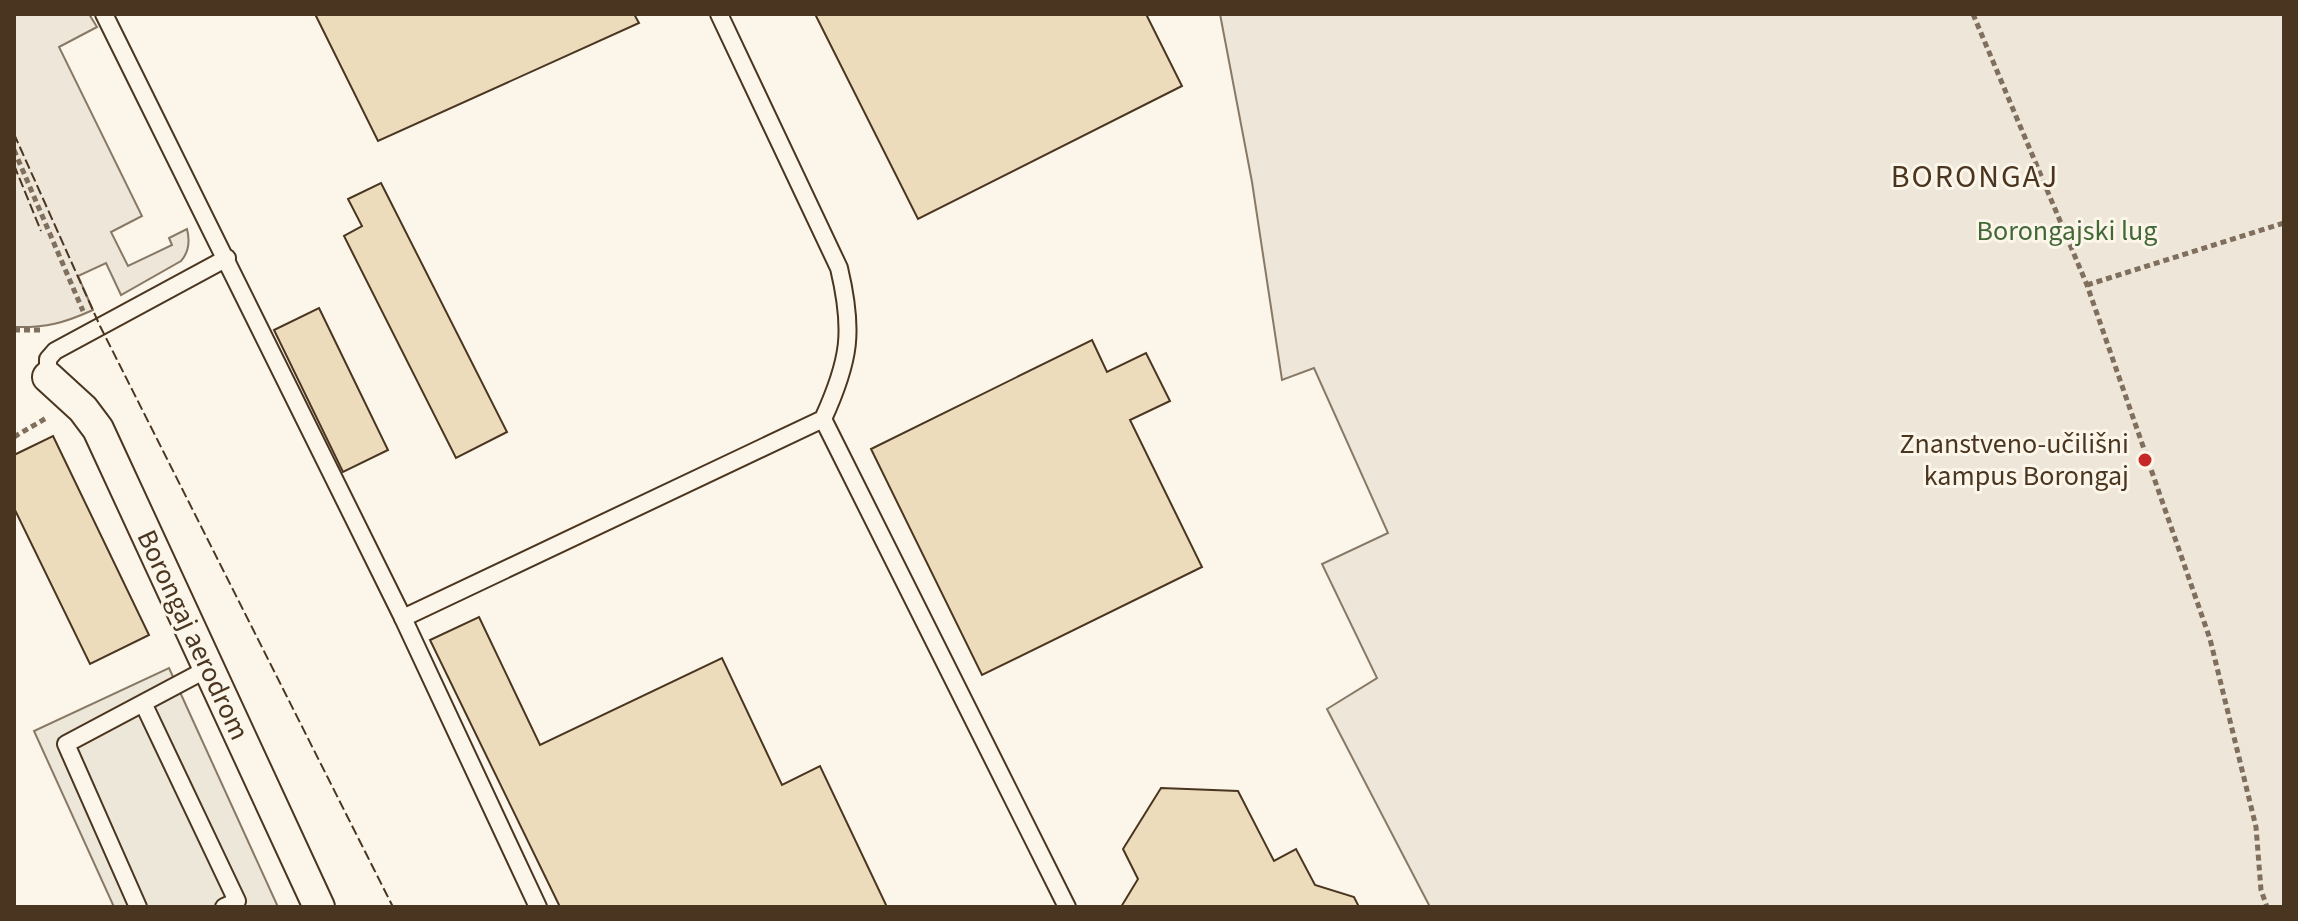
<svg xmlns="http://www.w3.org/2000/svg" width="2298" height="921" font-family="'Source Sans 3',sans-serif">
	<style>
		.green { fill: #ede6d9; stroke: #887966; stroke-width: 2 }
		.parking { fill: #ede7d9; stroke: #887966; stroke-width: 2 }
		.building { fill: #ecdcbc; stroke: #4a3520; stroke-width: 2 }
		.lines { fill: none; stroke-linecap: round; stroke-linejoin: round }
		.service-casing { stroke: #4a3520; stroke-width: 20 }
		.minor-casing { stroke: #4a3520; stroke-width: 34 }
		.path { stroke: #7f6f5c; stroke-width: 5; stroke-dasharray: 6 4; stroke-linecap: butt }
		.service { stroke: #fbf6e9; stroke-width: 16 }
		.minor { stroke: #fbf6e9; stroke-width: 30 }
		.fence { stroke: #4a3520; stroke-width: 2; stroke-dasharray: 10 4; stroke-linecap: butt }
		.poi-dot { fill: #c62828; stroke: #fbf6e9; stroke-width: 3 }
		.labels { text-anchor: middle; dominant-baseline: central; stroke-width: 6; stroke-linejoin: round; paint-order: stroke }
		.park-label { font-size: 28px; fill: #436837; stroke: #fbf6e9 }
		.poi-label { font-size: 28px; fill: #4a3520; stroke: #fbf6e9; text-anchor: end }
		.street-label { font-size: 28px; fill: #4a3520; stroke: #fbf6e9 }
		.quarter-label { font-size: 32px; letter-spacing: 2px; fill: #4a3520; stroke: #fbf6e9 }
	</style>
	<rect width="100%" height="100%" fill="#fbf6e9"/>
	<g class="green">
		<path d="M14,14H89L97,27L59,47L142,216L111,232L128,266L172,245L169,238L187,229C190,241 189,252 181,261L121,295L106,263L78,276L93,310C64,323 46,328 14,327Z"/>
		<path d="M1220,14H2284V907H1430L1327,709L1377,678L1322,564L1388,533L1314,368L1282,380L1252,182Z"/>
	</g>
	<path class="parking" d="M169,668L278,907H114L34,731Z"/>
	<g class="building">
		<path d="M315,14H634L639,23L378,141Z"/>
		<path d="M815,14H1146L1182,86L918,219Z"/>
		<path d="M381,183L507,432L456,458L344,236L362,226L348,199Z"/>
		<path d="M319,308L388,450L343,472L274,330Z"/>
		<path d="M1092,340L1107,372L1146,353L1170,401L1130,420L1202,567L982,675L871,449Z"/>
		<path d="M53,436L149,635L90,664L14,508V455Z"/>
		<path d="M479,617L540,745L722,658L782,785L820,766L887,907H560L430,640Z"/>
		<path d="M1161,788L1238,791L1274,861L1296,849L1315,885L1354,897L1359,907H1121L1138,879L1123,849Z"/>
	</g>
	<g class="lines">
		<g class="service-casing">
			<g id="service">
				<path d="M104,14L403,618"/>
				<path d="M48,377V359L55,351L227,258"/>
				<path d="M823,419L1067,907"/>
				<path d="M144,705L237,901L224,907"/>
				<path d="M138,907L66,744L209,668"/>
				<path d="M538,907L403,618L823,419C850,360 854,331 839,268L719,14"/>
			</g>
		</g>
		<g class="minor-casing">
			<path id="minor" d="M48,377L83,409L98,429L319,907"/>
		</g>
		<g class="path">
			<path d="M1973,14L2087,285L2210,639L2256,827L2261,890L2267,907"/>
			<path d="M14,150L83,311"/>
			<path d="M2087,285L2284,223"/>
			<path d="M14,330H41"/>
			<path d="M14,437L48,417"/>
		</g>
		<use href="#service" class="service"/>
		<use href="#minor" class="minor"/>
		<g class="fence">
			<path d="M14,134L100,326L393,907"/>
			<path d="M14,165L41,231"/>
		</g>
	</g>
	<circle class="poi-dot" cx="2145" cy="460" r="8"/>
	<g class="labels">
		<g class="park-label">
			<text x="2067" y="231">Borongajski lug</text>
		</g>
		<g class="poi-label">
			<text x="2129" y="444">Znanstveno-učilišni<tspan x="2129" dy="32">kampus Borongaj</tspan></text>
		</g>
		<g class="street-label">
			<text transform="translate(193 635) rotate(65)">Borongaj aerodrom</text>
		</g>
		<g class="quarter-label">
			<text x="1975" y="177">BORONGAJ</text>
		</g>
	</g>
	<rect width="2298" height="921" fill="none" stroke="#4a3520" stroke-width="32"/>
</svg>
